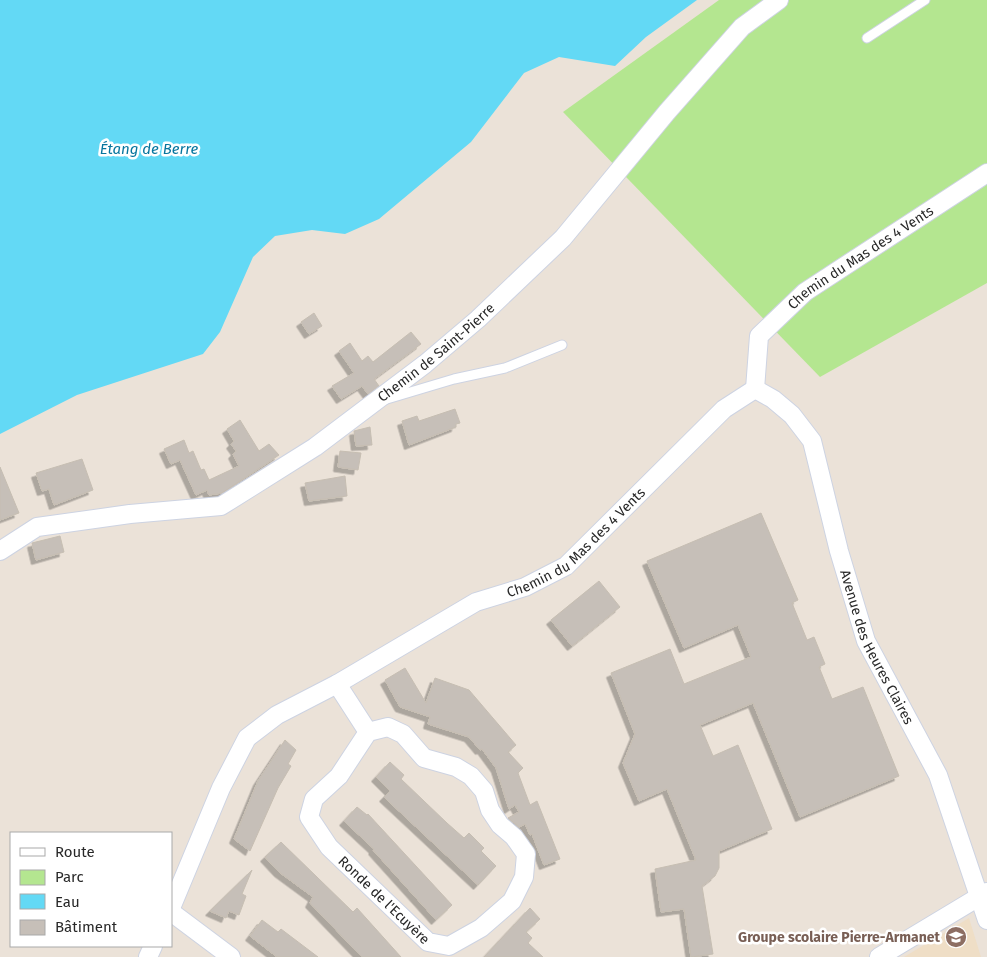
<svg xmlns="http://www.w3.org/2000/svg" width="987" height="957" font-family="'Fira Sans',sans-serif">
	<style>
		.education { fill: #efdec6 }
		.green { fill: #b4e690 }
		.water { fill: #63d9f5 }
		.building { fill: #c6bfb8; stroke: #c6beb2; filter: url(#shadow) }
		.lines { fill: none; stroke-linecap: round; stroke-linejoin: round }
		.lane-casing { stroke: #cdd3e2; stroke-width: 11 }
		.street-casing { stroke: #cdd3e2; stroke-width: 20 }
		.lane { stroke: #fff; stroke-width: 9 }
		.street { stroke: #fff; stroke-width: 18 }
		.labels { text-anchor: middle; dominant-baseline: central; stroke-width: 5; stroke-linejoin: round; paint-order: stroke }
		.street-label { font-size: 14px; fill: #282828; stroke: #fff }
		.education-label { font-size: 14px; font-weight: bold; fill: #785e54; stroke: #fff; text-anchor: end }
		.water-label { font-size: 15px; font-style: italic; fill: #06759e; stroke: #fff }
	</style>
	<defs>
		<filter id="shadow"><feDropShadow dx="-4.5" dy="4.5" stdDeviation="0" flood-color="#0004"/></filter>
	</defs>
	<rect width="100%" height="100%" fill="#ebe2d8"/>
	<path class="education" d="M969,918L981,957H904Z"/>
	<path class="green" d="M719,0H987V283L820,377L563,112Z"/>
	<path class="water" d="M0,0H697L646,37L615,66L559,57L524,73L471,142L379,219L345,234L312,230L275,236L253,257L220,332L203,354L77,395L0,434Z"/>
	<g class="building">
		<path d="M314,313L322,326L309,334L301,322Z"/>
		<path d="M411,332L421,344L374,379L379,386L368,394L362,386L341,399L332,386L354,373L339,351L350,343L362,361L368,356L373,362Z"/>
		<path d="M455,409L460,423L456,424V427L409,445L402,421L417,416L419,421Z"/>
		<path d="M240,420L259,451L269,444L279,455L222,493L209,495L207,490L196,495L180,460L171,464L164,449L184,440L189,453L193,451L201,470L204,469L209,480L239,466L233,454L236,451L231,444L234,441L227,429Z"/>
		<path d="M370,427L372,445L356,446L354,431Z"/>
		<path d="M340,451L361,453L358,470L338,467Z"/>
		<path d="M82,459L93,490L54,505L49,489L42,491L36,473Z"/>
		<path d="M0,467L19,513L0,520Z"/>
		<path d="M345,476L347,496L309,501L305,483Z"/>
		<path d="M761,513L798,600L792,603L807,640L814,637L825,664L819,667L832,699L863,687L899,776L800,817L753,703L700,725L713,756L738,745L772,829L719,851V868L715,876L702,886L713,954L691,957L684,909L661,912L655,869L696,860L667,789L639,801L623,763L635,734L611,673L670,649L684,684L751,657L738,625L684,648L647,561Z"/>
		<path d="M60,536L64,552L36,560L32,543Z"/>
		<path d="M599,581L620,607L572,646L551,620Z"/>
		<path d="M405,668L426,703L435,678L469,690L516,745L508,752L523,768L518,773L530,805L537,801L560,859L544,865L532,834L530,835L525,824L519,827L508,818L519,812L515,805L509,809L496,768L482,749L480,750L469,737L428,724L430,717L400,707L385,680Z"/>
		<path d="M285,740L296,750L288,764L291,766L278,788L250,851L234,839L258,781Z"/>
		<path d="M390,762L404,775L401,779L447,823L464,838L469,833L484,848L481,851L496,866L478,885L384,797L390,791L376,777Z"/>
		<path d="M357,807L367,815L368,814L452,905L436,920L373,850L374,849L344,821Z"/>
		<path d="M281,842L353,912L357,908L401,957H362L310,903L313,897L279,872L265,857Z"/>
		<path d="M252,870L242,894L246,896L239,915L229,911L226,918L210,911Z"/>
		<path d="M530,908L540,919L526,932L532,938L528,943L543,957H484Z"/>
		<path d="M262,920L278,932L281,929L318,957H277L250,936Z"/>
	</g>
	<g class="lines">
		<g class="lane-casing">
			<g id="lane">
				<path d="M867,38L925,0"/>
				<path d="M387,399L454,379L505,368L562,345"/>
			</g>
		</g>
		<g class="street-casing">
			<g id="street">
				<path id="s1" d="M755,389L773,399L792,415L812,441L839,551L866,641L938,775L987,920"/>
				<path id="s2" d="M755,389L759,336L805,292L987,173"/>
				<path id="s3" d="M0,551L37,527L130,514L221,506L315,447L425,364L478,319L563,238L667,112L742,27L779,0"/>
				<path id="s4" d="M337,684L368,732L339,776L314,799L309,817L329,847L428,942L449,946L481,928L512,901L524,877L526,854L514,837L500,825L490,810L484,791L471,776L456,767L424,758L403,734L388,727L368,732"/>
				<path id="s5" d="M171,908L221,788L247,738L277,715L337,684L476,602L525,587L566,566L724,409L755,389"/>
				<path d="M171,912L231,957"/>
				<path d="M148,957L153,946"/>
				<path d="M879,957L987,892"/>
			</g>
		</g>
		<use href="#lane" class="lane"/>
		<use href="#street" class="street"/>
	</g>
	<defs>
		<g id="school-disc" transform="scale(1.125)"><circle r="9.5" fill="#8d6e63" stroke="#fff"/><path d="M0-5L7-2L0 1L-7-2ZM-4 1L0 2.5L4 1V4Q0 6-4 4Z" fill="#fff"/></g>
	</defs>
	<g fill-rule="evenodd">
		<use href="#school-disc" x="956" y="937"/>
	</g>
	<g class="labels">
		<g class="street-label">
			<text stroke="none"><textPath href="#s2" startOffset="182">Chemin du Mas des 4 Vents</textPath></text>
			<text stroke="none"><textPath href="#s3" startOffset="494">Chemin de Saint-Pierre</textPath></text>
			<text stroke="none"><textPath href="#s5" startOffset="572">Chemin du Mas des 4 Vents</textPath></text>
			<text stroke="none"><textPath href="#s1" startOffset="295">Avenue des Heures Claires</textPath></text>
			<text stroke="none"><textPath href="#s4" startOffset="275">Ronde de l'Ecuyère</textPath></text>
		</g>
		<g class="education-label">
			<text x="940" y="937">Groupe scolaire Pierre-Armanet</text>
		</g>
		<g class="water-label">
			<text x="149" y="149">Étang de Berre</text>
		</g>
	</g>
	<rect x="10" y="832" width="162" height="115" fill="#ffffff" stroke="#a9a9a9"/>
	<rect x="20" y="848" width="25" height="8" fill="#ffffff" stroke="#a9a9a9"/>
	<text x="55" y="857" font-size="15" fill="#282828">Route</text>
	<rect x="20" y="870" width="25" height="15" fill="#b4e690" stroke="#a9a9a9"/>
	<text x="55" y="882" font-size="15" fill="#282828">Parc</text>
	<rect x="20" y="894" width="25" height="15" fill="#63d9f5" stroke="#a9a9a9"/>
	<text x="55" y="907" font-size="15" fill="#282828">Eau</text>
	<rect x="20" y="920" width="25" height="15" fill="#c6bfb8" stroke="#a9a9a9"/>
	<text x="55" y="932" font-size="15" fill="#282828">Bâtiment</text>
</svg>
